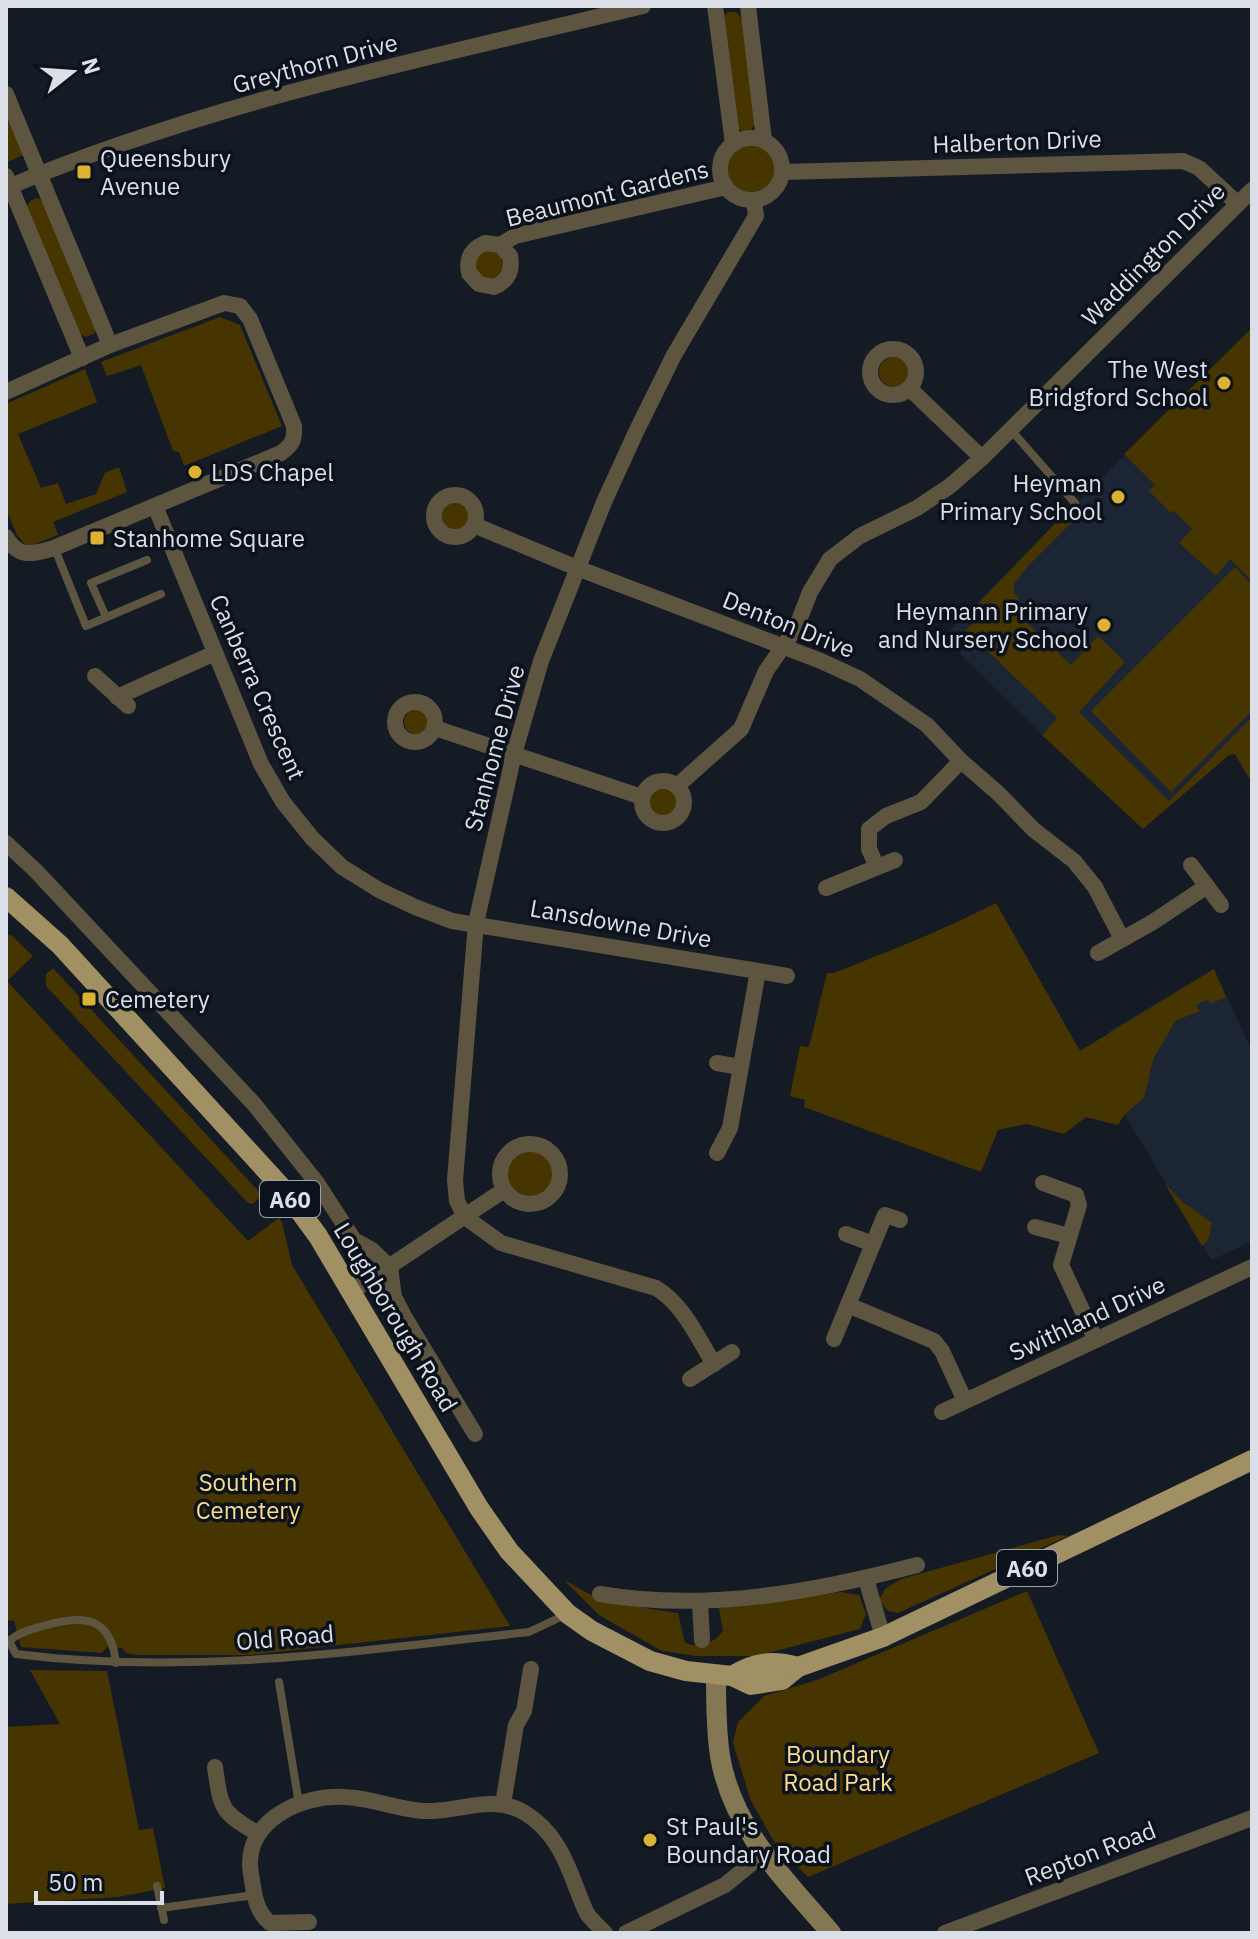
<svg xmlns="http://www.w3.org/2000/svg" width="1258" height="1939" font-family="'IBM Plex Sans',sans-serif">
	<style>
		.built { fill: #1c2534 }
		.green { fill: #463500 }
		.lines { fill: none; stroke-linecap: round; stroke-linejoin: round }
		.lane { stroke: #5d5540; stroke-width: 8 }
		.street { stroke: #5d5540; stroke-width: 16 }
		.secondary { stroke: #847754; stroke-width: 20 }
		.primary { stroke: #a19064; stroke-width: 20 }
		.poi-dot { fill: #dcb233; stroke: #0c121b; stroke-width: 3 }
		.labels { text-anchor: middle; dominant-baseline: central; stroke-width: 7; stroke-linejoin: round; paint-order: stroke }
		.shield { fill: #0c121b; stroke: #9da2aa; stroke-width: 2 }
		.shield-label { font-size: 22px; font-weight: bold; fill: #dbdfe7 }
		.street-label { font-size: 24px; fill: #dbdfe7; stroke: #0c121b }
		.poi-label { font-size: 24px; fill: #dbdfe7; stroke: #0c121b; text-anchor: start }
		.park-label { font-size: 24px; fill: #fadc8b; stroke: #0c121b }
	</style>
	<rect width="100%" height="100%" fill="#151b25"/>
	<g class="built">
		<path d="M1252,328V783L1235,754L1229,755L1143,829L1042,735L943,637Z"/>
		<path d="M1214,969L1252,1051V1241L1212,1260L1126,1117L1108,1032Z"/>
	</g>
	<g class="green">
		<path d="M728,12H736L742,19L755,122L751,131L743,132L737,127L722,17Z"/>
		<path d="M6,112L24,155L7,162L6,158Z"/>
		<circle cx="751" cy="169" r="23"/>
		<path d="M37,198L45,201L97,327L95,333L86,337L80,334L26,208L30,201Z"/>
		<circle cx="489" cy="265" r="14"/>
		<path d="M220,317L240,325L282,426L184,466L179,452L173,451L141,365L107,376L101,362Z"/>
		<path d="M1252,328V581L1230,559L1216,576L1179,543L1192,529L1174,511L1171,513L1149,491L1155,485L1124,454Z"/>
		<circle cx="894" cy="372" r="15"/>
		<path d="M85,369L97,402L18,434L41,488L58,483L66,504L96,494L105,473L119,467L127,492L53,522L58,535L27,547L17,535L6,509V404Z"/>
		<circle cx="456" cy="516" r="14"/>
		<path d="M1069,509L1077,517L1027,567L1014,584V593L1019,598L1011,607L1071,665L1098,636L1125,662L1079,712L1169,801L1252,717V783L1235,754L1229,755L1143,829L1042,735L1057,718L966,630L975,621L968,614Z"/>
		<path d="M1235,567L1252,585V711L1171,792L1091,711Z"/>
		<circle cx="416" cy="722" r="12"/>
		<circle cx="663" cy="802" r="14"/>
		<path d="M996,903L1080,1051L1214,969L1226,997L1210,1004L1208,999L1196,1005L1200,1011L1175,1021L1153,1060L1144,1098L1125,1114L1118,1125L1086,1117L1064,1134L1027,1124L998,1130L981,1172L804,1107L805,1100L790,1096L800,1046L809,1047L827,973H834C889,951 944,930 996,903Z"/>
		<path d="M6,934L12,936L33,956L7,981L248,1241L279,1218L282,1222L292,1265L510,1626L249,1655H136L126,1653L122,1648L107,1647L102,1653L21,1647L14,1621L6,1620Z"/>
		<path d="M53,968L262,1195L253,1204L248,1203L46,986V974Z"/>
		<circle cx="530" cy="1175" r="24"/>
		<path d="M1165,1184L1183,1202L1212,1223L1208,1240L1202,1246Z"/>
		<path d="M1059,1535L1068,1536L898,1613L888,1611L879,1600L885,1589L901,1579Z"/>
		<path d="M564,1580L604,1602L678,1613L685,1643C701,1649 712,1644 723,1631L719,1608L841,1592L859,1595L866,1614L860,1629L756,1656H696L662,1651L599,1615Z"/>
		<path d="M1027,1591L1099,1753L808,1877L775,1843L751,1801L733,1743L738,1722L764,1696L817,1680Z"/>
		<path d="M30,1670L107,1671L139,1830L153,1828L165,1888L118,1897L6,1904V1727L60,1724Z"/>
	</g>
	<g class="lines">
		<g class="lane">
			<path d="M1011,430L1075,503"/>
			<path d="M55,549L86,626L161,594"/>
			<path d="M106,617L91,583L147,560"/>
			<path d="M116,1663C111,1616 83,1614 43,1626C30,1630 19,1632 9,1641L16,1654C191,1676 355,1651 529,1632L567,1614"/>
			<path d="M279,1682L299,1804"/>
			<path d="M157,1886L164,1920"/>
			<path d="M161,1908L254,1895"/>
		</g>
		<g class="street">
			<path d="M715,6L733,144"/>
			<path d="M748,6L764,140"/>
			<path d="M6,94L110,345"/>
			<circle cx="751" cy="169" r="31"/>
			<path d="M783,172L1183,161L1199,168L1238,204"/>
			<path d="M6,176L82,358"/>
			<path d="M6,188C209,102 429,58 643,6"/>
			<path d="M500,245L510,256C513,271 508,281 494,287L479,284L469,273C466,258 471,249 485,243L500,245L515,236L726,187"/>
			<circle cx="893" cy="372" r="23"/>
			<path d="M909,388L982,458"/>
			<path d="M6,392L110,345L224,303L240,306L250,319L294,426C295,440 292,445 281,453L54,548C32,554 19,559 6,537"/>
			<circle cx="455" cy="516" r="21"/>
			<path d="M155,506L261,764L283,802L312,838L342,867L379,890L415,907L452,921L758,971L730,1128L717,1153"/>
			<path d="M474,525L577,568L821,661L860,679L927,725L961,761L998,793L1034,830L1074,861L1095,887L1122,939"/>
			<path d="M95,676L128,706"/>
			<path d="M117,697L215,653"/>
			<circle cx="415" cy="722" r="20"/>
			<path d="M435,728L642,797"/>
			<circle cx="663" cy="802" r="21"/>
			<path d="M677,786L741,729L766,671L796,628L810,592L830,559L860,536L917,508L950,486L982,458L1252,190"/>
			<path d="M6,843L36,871L254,1104L317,1183L354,1240L372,1250L390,1267L394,1297L404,1316L475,1434"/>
			<path d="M1191,865L1221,905"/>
			<path d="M877,867L869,849V829L886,816L921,802L961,761"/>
			<path d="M826,888L895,860"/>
			<path d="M1098,953L1153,922L1207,886"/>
			<path d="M758,971L787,976"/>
			<path d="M717,1063L740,1067"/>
			<circle cx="530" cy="1174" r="30"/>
			<path d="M1043,1183L1076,1195L1079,1205L1061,1265L1096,1340"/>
			<path d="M1035,1227L1069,1236"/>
			<path d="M846,1234L873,1244"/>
			<path d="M351,1292L504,1190"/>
			<path d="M848,1305L934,1341L942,1351L965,1401"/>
			<path d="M834,1339L885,1215L900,1220"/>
			<path d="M714,1364C697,1337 684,1305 656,1288L501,1243L465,1217L457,1201L455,1180L476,923L514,754L541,661L604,502L636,432L674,355L756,216L754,201"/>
			<path d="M690,1379L732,1352"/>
			<path d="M942,1412L1252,1267"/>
			<path d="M866,1579L883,1637"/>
			<path d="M600,1594C706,1612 814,1592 917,1565"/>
			<path d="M700,1602L702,1640"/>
			<path d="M215,1767C221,1808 220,1812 257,1833"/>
			<path d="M503,1804L516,1725L524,1711L531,1669"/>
			<path d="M309,1922L270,1923C255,1911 254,1892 251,1874C242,1822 300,1794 345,1797C371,1798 396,1809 423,1811C458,1813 492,1793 525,1813C553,1830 565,1857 576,1887C580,1896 583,1907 588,1915C593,1921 599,1927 605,1933"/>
			<path d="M626,1933L725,1885L763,1854"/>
			<path d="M945,1933L1252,1818"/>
		</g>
		<path class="secondary" d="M716,1676C716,1702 716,1730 720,1756C732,1829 785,1879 831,1933"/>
		<g class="primary">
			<path d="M6,897L60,945L285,1191L318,1236L479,1508L509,1551L568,1614L592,1631L650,1661L686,1671L732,1676L751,1685L782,1680L798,1667L883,1637L1252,1460"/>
			<path d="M732,1676C754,1662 773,1660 798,1667"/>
		</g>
	</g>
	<g class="poi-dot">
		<rect x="76" y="164" width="16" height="16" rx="4"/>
		<circle cx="1224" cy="383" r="8"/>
		<circle cx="195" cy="472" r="8"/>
		<circle cx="1118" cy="497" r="8"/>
		<rect x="89" y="530" width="16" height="16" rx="4"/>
		<circle cx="1104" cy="625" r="8"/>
		<rect x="81" y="991" width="16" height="16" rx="4"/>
		<circle cx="650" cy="1840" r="8"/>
	</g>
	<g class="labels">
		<g class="shield">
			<rect x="260" y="1181" width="60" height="36" rx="6"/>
			<rect x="997" y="1550" width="60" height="36" rx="6"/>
		</g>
		<g class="shield-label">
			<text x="290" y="1199">A60</text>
			<text x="1027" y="1568">A60</text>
		</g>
		<g class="street-label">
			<text transform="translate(315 63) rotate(-15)">Greythorn Drive</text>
			<text transform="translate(1017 141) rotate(-2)">Halberton Drive</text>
			<text transform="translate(607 193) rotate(-14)">Beaumont Gardens</text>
			<text transform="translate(1153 254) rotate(-45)">Waddington Drive</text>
			<text transform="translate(789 624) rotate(22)">Denton Drive</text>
			<text transform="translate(258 687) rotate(66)">Canberra Crescent</text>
			<text transform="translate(494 748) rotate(-75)">Stanhome Drive</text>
			<text transform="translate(621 923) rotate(10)">Lansdowne Drive</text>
			<text transform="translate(396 1317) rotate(59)">Loughborough Road</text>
			<text transform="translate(1087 1318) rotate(-25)">Swithland Drive</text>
			<text transform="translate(285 1637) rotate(-5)">Old Road</text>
			<text transform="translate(1090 1853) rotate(-21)">Repton Road</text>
		</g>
		<g class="poi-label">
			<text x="100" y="158">Queensbury<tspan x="100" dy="28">Avenue</tspan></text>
			<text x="1208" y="369" text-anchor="end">The West<tspan x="1208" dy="28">Bridgford School</tspan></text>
			<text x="211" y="472">LDS Chapel</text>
			<text x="1102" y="483" text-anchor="end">Heyman<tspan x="1102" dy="28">Primary School</tspan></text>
			<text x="113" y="538">Stanhome Square</text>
			<text x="1088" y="611" text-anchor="end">Heymann Primary<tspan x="1088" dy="28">and Nursery School</tspan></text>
			<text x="105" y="999">Cemetery</text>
			<text x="666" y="1826">St Paul's<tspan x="666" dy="28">Boundary Road</tspan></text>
		</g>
		<g class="park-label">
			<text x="248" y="1482">Southern<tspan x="248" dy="28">Cemetery</tspan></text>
			<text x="838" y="1754">Boundary<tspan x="838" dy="28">Road Park</tspan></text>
		</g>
	</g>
	<rect width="1258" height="1939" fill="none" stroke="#dbdfe7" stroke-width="16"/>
	<g transform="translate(72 72) rotate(73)" stroke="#0c121b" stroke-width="6" paint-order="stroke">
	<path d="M0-6L14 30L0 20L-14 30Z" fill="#dbdfe7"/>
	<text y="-12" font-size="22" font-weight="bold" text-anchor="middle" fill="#dbdfe7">N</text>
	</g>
	<path d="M36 1891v12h126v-12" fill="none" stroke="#dbdfe7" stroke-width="4"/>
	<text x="48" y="1891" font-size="24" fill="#dbdfe7" stroke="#0c121b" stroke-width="6" paint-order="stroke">50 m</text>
</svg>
